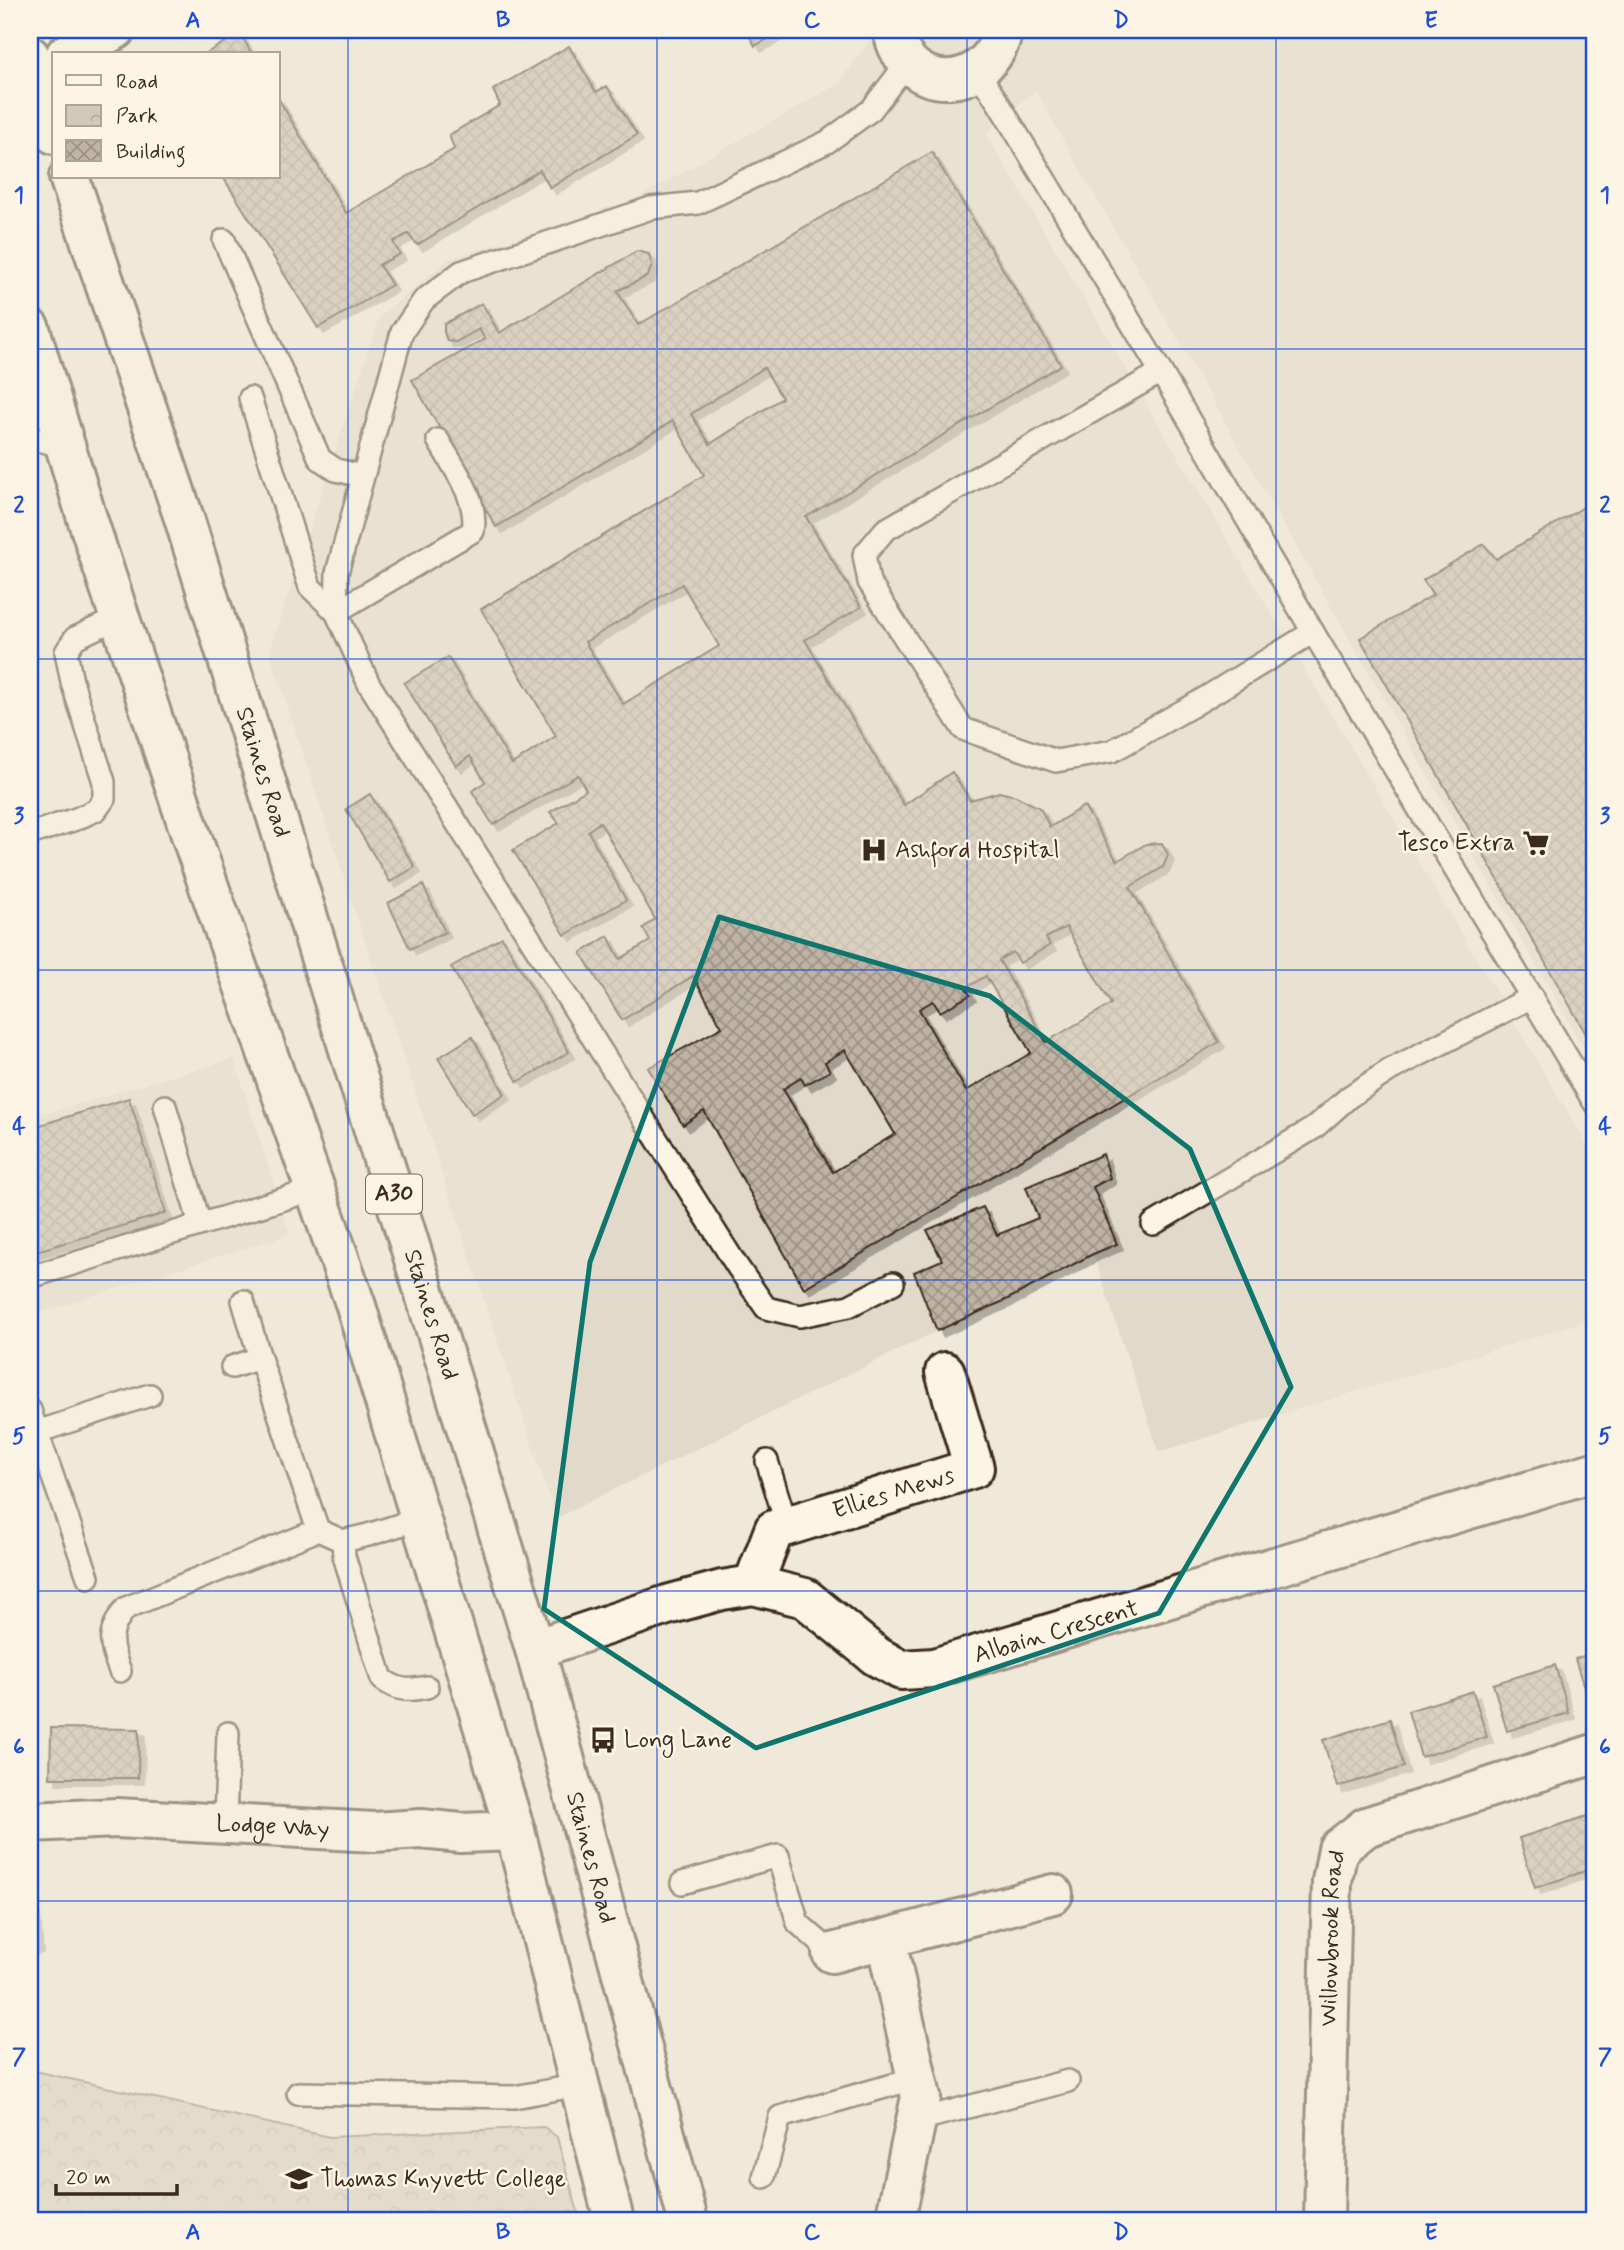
<svg xmlns="http://www.w3.org/2000/svg" width="1624" height="2250" font-family="Mynerve,sans-serif">
	<style>
		.built { fill: #e1d9c9 }
		.park { fill: url(#park-crowns); stroke: #867a6c; stroke-width: 2 }
		.building { fill: url(#building-cross-hatch); stroke: #3b2a1e; stroke-width: 2; fill-rule: evenodd; filter: url(#shadow) }
		.lines { fill: none; stroke-linecap: round; stroke-linejoin: round }
		.service-casing { stroke: #3b2a1e; stroke-width: 26 }
		.minor-casing { stroke: #3b2a1e; stroke-width: 44 }
		.secondary-casing { stroke: #3b2a1e; stroke-width: 44 }
		.trunk-casing { stroke: #3b2a1e; stroke-width: 44 }
		.service { stroke: #fcf5e5; stroke-width: 21 }
		.minor { stroke: #fcf5e5; stroke-width: 38 }
		.secondary { stroke: #fcf5e5; stroke-width: 38 }
		.trunk { stroke: #fcf5e5; stroke-width: 38 }
		.marked { fill: none; stroke: #0f766e; stroke-width: 5; stroke-linejoin: round }
		.grid { fill: none; stroke: #1d4ed8; stroke-width: 2; stroke-opacity: 0.55 }
		.labels { text-anchor: middle; dominant-baseline: central; stroke-width: 5; stroke-linejoin: round; paint-order: stroke }
		.shield { fill: #fcf5e5; stroke: #75675a; stroke-width: 2 }
		.shield-label { font-size: 23px; font-weight: bold; fill: #3b2a1e }
		.street-label { font-size: 24px; fill: #3b2a1e; stroke: #fcf5e5 }
		.poi-label { font-size: 24px; fill: #3b2a1e; stroke: #fcf5e5; text-anchor: start }
		.neatline { fill: none; stroke: #1d4ed8; stroke-width: 2.5 }
		.grid-label { font-size: 23px; text-anchor: middle; font-weight: bold; fill: #1d4ed8 }
	</style>
	<defs>
		<pattern id="park-crowns" width="20" height="18" patternUnits="userSpaceOnUse" patternTransform="scale(1.75)"><rect width="20" height="18" fill="#d2c9ba"/><path d="M2 6a3 3 0 1 1 6 0M12 15a3 3 0 1 1 6 0" fill="none" stroke="#b5ad9f"/></pattern>
		<pattern id="building-cross-hatch" width="8" height="8" patternUnits="userSpaceOnUse" patternTransform="scale(1.75)"><rect width="8" height="8" fill="#beb3a4"/><path d="M0 0l8 8M0 8l8-8" fill="none" stroke="#9c9285"/></pattern>
		<filter id="shadow"><feDropShadow dx="6" dy="6" stdDeviation="0" flood-color="#0004"/></filter>
	</defs>
	<rect width="100%" height="100%" fill="#f0e9d9"/>
	<filter id="ink" filterUnits="userSpaceOnUse"><feTurbulence type="fractalNoise" baseFrequency=".0143" numOctaves="2"/><feDisplacementMap in="SourceGraphic" scale="14" xChannelSelector="R" yChannelSelector="G"/><feConvolveMatrix kernelMatrix="1 2 1 2 8 2 1 2 1" color-interpolation-filters="sRGB"/></filter>
	<g filter="url(#ink)">
		<g class="built">
			<path d="M877,30H1594V1066L1035,91L986,133L1594,1156V1319L1159,1452L1093,1254L1006,1300L937,1331L556,1518L269,652L379,317L449,259L632,201L839,83Z"/>
			<path d="M234,1058L290,1234L30,1316V1118Z"/>
		</g>
		<path class="park" d="M30,2070L330,2137L544,2127L557,2137L580,2220H30Z"/>
		<g class="building">
			<path d="M746,30H784L755,46Z"/>
			<path d="M240,33L252,54H205Z"/>
			<path d="M569,46L596,92L607,86L637,135L550,188L540,170L417,245L408,234L393,242L400,254L379,265L392,285L318,328L223,177H278V98L346,213L454,149L449,135L500,105L493,90Z"/>
			<path d="M932,152L1061,365L806,517L861,607L805,640L904,805L952,772L970,800L999,792L1016,796L1040,808L1050,827L1084,806L1117,861L1146,844L1162,843L1168,855L1163,867L1130,887L1219,1042L804,1288L704,1111L683,1125L648,1068L722,1027L693,976L622,1020L581,953L608,936L620,959L650,941L643,928L655,919L600,822L588,831L626,900L565,935L513,850L559,823L550,812L586,790L578,775L493,825L472,791L485,782L470,756L456,766L404,683L448,657L512,764L556,736L481,609L704,475L673,421L496,527L412,380L485,339L479,329L456,342L447,341L444,332V324L482,303L499,333L637,251L649,254L652,265L648,276L617,291L638,325ZM764,368L782,398L710,444L691,414ZM682,584L719,646L623,704L585,642ZM1066,927L1111,1004L1046,1042L999,960L1013,952L1020,963L1050,945L1046,938ZM986,976L1031,1053L966,1091L919,1009L933,1001L940,1012L970,995L966,988ZM845,1050L895,1134L833,1172L783,1089L801,1078L805,1085L830,1071L825,1062Z"/>
			<path d="M1594,501V1048L1360,638L1433,595L1423,580L1484,544L1496,559Z"/>
			<path d="M370,794L415,867L390,882L346,809Z"/>
			<path d="M423,885L445,932L410,949L388,903Z"/>
			<path d="M502,937L569,1052L518,1082L451,967Z"/>
			<path d="M472,1037L505,1094L472,1114L438,1058Z"/>
			<path d="M129,1098L166,1213L30,1253V1128Z"/>
			<path d="M1103,1154L1110,1178L1093,1187L1117,1244L1093,1254L1006,1300L937,1331L914,1272L942,1260L927,1230L983,1207L997,1235L1038,1218L1026,1187Z"/>
			<path d="M1594,1652V1705L1590,1706L1575,1659Z"/>
			<path d="M1555,1665L1569,1713L1507,1731L1493,1684Z"/>
			<path d="M1473,1691L1487,1737L1421,1757L1408,1711Z"/>
			<path d="M1390,1719L1404,1767L1337,1787L1323,1740Z"/>
			<path d="M51,1728L139,1729L138,1778H50Z"/>
			<path d="M1587,1816L1594,1841V1868L1535,1888L1519,1838Z"/>
			<path d="M30,1894H33L37,1947L30,1948Z"/>
		</g>
		<g class="lines">
			<g class="service-casing">
				<g id="service">
					<path d="M977,71L999,104L1161,372L1313,632L1594,1102"/>
					<path d="M224,240L320,459L336,470L362,476"/>
					<path d="M1161,372L885,530L864,555L869,582L963,729L1056,761L1112,751L1192,706L1313,632"/>
					<path d="M250,398L310,587L336,612L473,531C479,499 453,467 438,440"/>
					<path d="M30,438L66,447"/>
					<path d="M30,834L76,819L96,810L104,799V782L72,682L66,652L75,638L120,617"/>
					<path d="M165,1106L200,1224"/>
					<path d="M1153,1224L1314,1128L1349,1097L1390,1070L1532,997"/>
					<path d="M30,1277L316,1189"/>
					<path d="M893,1283L849,1306L800,1316L766,1308L737,1266L369,684L336,612L337,573L402,332L424,300L461,272L651,208L698,203L827,142L871,110L908,62"/>
					<path d="M243,1301L260,1358"/>
					<path d="M232,1367L260,1358L318,1530L343,1541L368,1535L421,1518"/>
					<path d="M30,1410L37,1432"/>
					<path d="M767,1461L787,1526"/>
					<path d="M343,1541L344,1556L382,1679C398,1691 408,1691 427,1687"/>
					<path d="M88,1577L37,1432L150,1395"/>
					<path d="M120,1671C109,1645 107,1631 126,1608L318,1530"/>
					<path d="M225,1823L228,1733"/>
					<path d="M682,1883L778,1856L798,1923L832,1953"/>
					<path d="M298,2093L514,2097L579,2085"/>
					<path d="M914,2121L1068,2081"/>
					<path d="M764,2177L780,2117L917,2078"/>
				</g>
			</g>
			<g class="minor-casing">
				<g id="minor">
					<path d="M893,30C904,95 988,96 1003,30"/>
					<path id="s1" d="M753,1585L774,1530L974,1468L945,1372"/>
					<path id="s2" d="M535,1649L667,1605L722,1590L753,1585L805,1598L876,1656L901,1670L934,1668L1594,1472"/>
					<path id="s3" d="M30,1822L117,1818L374,1832L421,1829L461,1833L515,1831"/>
					<path d="M886,1940L921,2097L895,2220"/>
					<path d="M832,1953L1053,1894"/>
					<path id="s4" d="M1324,2220L1332,1881L1338,1849L1366,1827L1594,1754"/>
				</g>
			</g>
			<g class="secondary-casing">
				<path id="secondary" d="M66,54L115,30"/>
			</g>
			<g class="trunk-casing">
				<g id="trunk">
					<path d="M30,56L54,134"/>
					<path id="s5" d="M69,177L184,518L535,1649L688,2220"/>
					<path d="M30,329L86,515L194,844L356,1306L515,1831L614,2220"/>
				</g>
			</g>
			<use href="#service" class="service"/>
			<use href="#minor" class="minor"/>
			<use href="#secondary" class="secondary"/>
			<use href="#trunk" class="trunk"/>
		</g>
	</g>
	<path d="M0 0H1624V2250H0ZM719,917L990,996L1190,1149L1291,1387L1159,1613L756,1748L544,1609L590,1262Z" fill="#f0e9d9" fill-opacity=".55" fill-rule="evenodd"/>
	<path class="marked" d="M719,917L990,996L1190,1149L1291,1387L1159,1613L756,1748L544,1609L590,1262Z"/>
	<path class="grid" d="M348,30V2220M657,30V2220M967,30V2220M1276,30V2220M30,349H1594M30,659H1594M30,970H1594M30,1280H1594M30,1591H1594M30,1901H1594"/>
	<defs>
		<g id="supermarket-bare" transform="scale(2.1)"><path d="M-6-5.5h2.5l.6 2H6L4.5 2H-2.5L-4.4-4H-6ZM-1.5 3.2a1.3 1.3 0 1 0 .1 0ZM3 3.2a1.3 1.3 0 1 0 .1 0Z" fill="#3b2a1e" stroke="#fcf5e5" stroke-width="2.5" paint-order="stroke"/></g>
		<g id="hospital-bare" transform="scale(2.1)"><path d="M-5-5h3v3.5h4V-5h3V5h-3V1.5h-4V5h-3Z" fill="#3b2a1e" stroke="#fcf5e5" stroke-width="2.5" paint-order="stroke"/></g>
		<g id="bus-bare" transform="scale(2.1)"><path d="M-5-6H5V4H4V6H2V4H-2V6H-4V4H-5ZM-3.5-4V0h7V-4ZM-3.5 1.2v1.5H-2V1.2ZM2 1.2v1.5H3.5V1.2Z" fill="#3b2a1e" stroke="#fcf5e5" stroke-width="2.5" paint-order="stroke"/></g>
		<g id="school-bare" transform="scale(2.1)"><path d="M0-5L7-2L0 1L-7-2ZM-4 1L0 2.5L4 1V4Q0 6-4 4Z" fill="#3b2a1e" stroke="#fcf5e5" stroke-width="2.5" paint-order="stroke"/></g>
	</defs>
	<g fill-rule="evenodd">
		<use href="#supermarket-bare" x="1536" y="843"/>
		<use href="#hospital-bare" x="874" y="850"/>
		<use href="#bus-bare" x="603" y="1740"/>
		<use href="#school-bare" x="299" y="2179"/>
	</g>
	<g class="labels">
		<rect class="shield" x="366" y="1174.5" width="56" height="39" rx="5"/>
		<g class="shield-label">
			<text x="394" y="1194">A30</text>
		</g>
		<g class="street-label">
			<text stroke="none"><textPath href="#s5" startOffset="626">Staines Road</textPath></text>
			<text stroke="none"><textPath href="#s5" startOffset="1194">Staines Road</textPath></text>
			<text stroke="none"><textPath href="#s1" startOffset="184">Ellies Mews</textPath></text>
			<text stroke="none"><textPath href="#s2" startOffset="562">Albain Crescent</textPath></text>
			<text stroke="none"><textPath href="#s3" startOffset="243">Lodge Way</textPath></text>
			<text stroke="none"><textPath href="#s5" startOffset="1760">Staines Road</textPath></text>
			<text stroke="none"><textPath href="#s4" startOffset="282">Willowbrook Road</textPath></text>
		</g>
		<g class="poi-label">
			<text x="1515" y="843" text-anchor="end">Tesco Extra</text>
			<text x="895" y="850">Ashford Hospital</text>
			<text x="624" y="1740">Long Lane</text>
			<text x="320" y="2179">Thomas Knyvett College</text>
		</g>
	</g>
	<rect width="1624" height="2250" fill="none" stroke="#fcf5e5" stroke-width="77"/>
	<rect x="52" y="52" width="228" height="126" fill="#fcf5e5" stroke="#afa495" stroke-width="2"/>
	<rect x="66" y="75" width="35" height="10" fill="#fcf5e5" stroke="#afa495" stroke-width="2"/>
	<text x="116" y="88" font-size="21" fill="#3b2a1e">Road</text>
	<rect x="66" y="105" width="35" height="21" fill="url(#park-crowns)" stroke="#afa495" stroke-width="2"/>
	<text x="116" y="122" font-size="21" fill="#3b2a1e">Park</text>
	<rect x="66" y="140" width="35" height="21" fill="url(#building-cross-hatch)" stroke="#afa495" stroke-width="2"/>
	<text x="116" y="158" font-size="21" fill="#3b2a1e">Building</text>
	<path d="M56 2184v10h121v-10" fill="none" stroke="#3b2a1e" stroke-width="3.5"/>
	<text x="66" y="2184" font-size="21" fill="#3b2a1e" stroke="#fcf5e5" stroke-width="5" paint-order="stroke">20 m</text>
	<rect x="38" y="38" width="1548" height="2174" class="neatline"/>
	<g class="grid-label">
		<text x="193" y="27">A</text>
		<text x="503" y="27">B</text>
		<text x="812" y="27">C</text>
		<text x="1121" y="27">D</text>
		<text x="1431" y="27">E</text>
		<text x="19" y="202">1</text>
		<text x="1605" y="202">1</text>
		<text x="19" y="512">2</text>
		<text x="1605" y="512">2</text>
		<text x="19" y="823">3</text>
		<text x="1605" y="823">3</text>
		<text x="19" y="1133">4</text>
		<text x="1605" y="1133">4</text>
		<text x="19" y="1443">5</text>
		<text x="1605" y="1443">5</text>
		<text x="19" y="1754">6</text>
		<text x="1605" y="1754">6</text>
		<text x="19" y="2064">7</text>
		<text x="1605" y="2064">7</text>
		<text x="193" y="2239">A</text>
		<text x="503" y="2239">B</text>
		<text x="812" y="2239">C</text>
		<text x="1121" y="2239">D</text>
		<text x="1431" y="2239">E</text>
	</g>
</svg>
